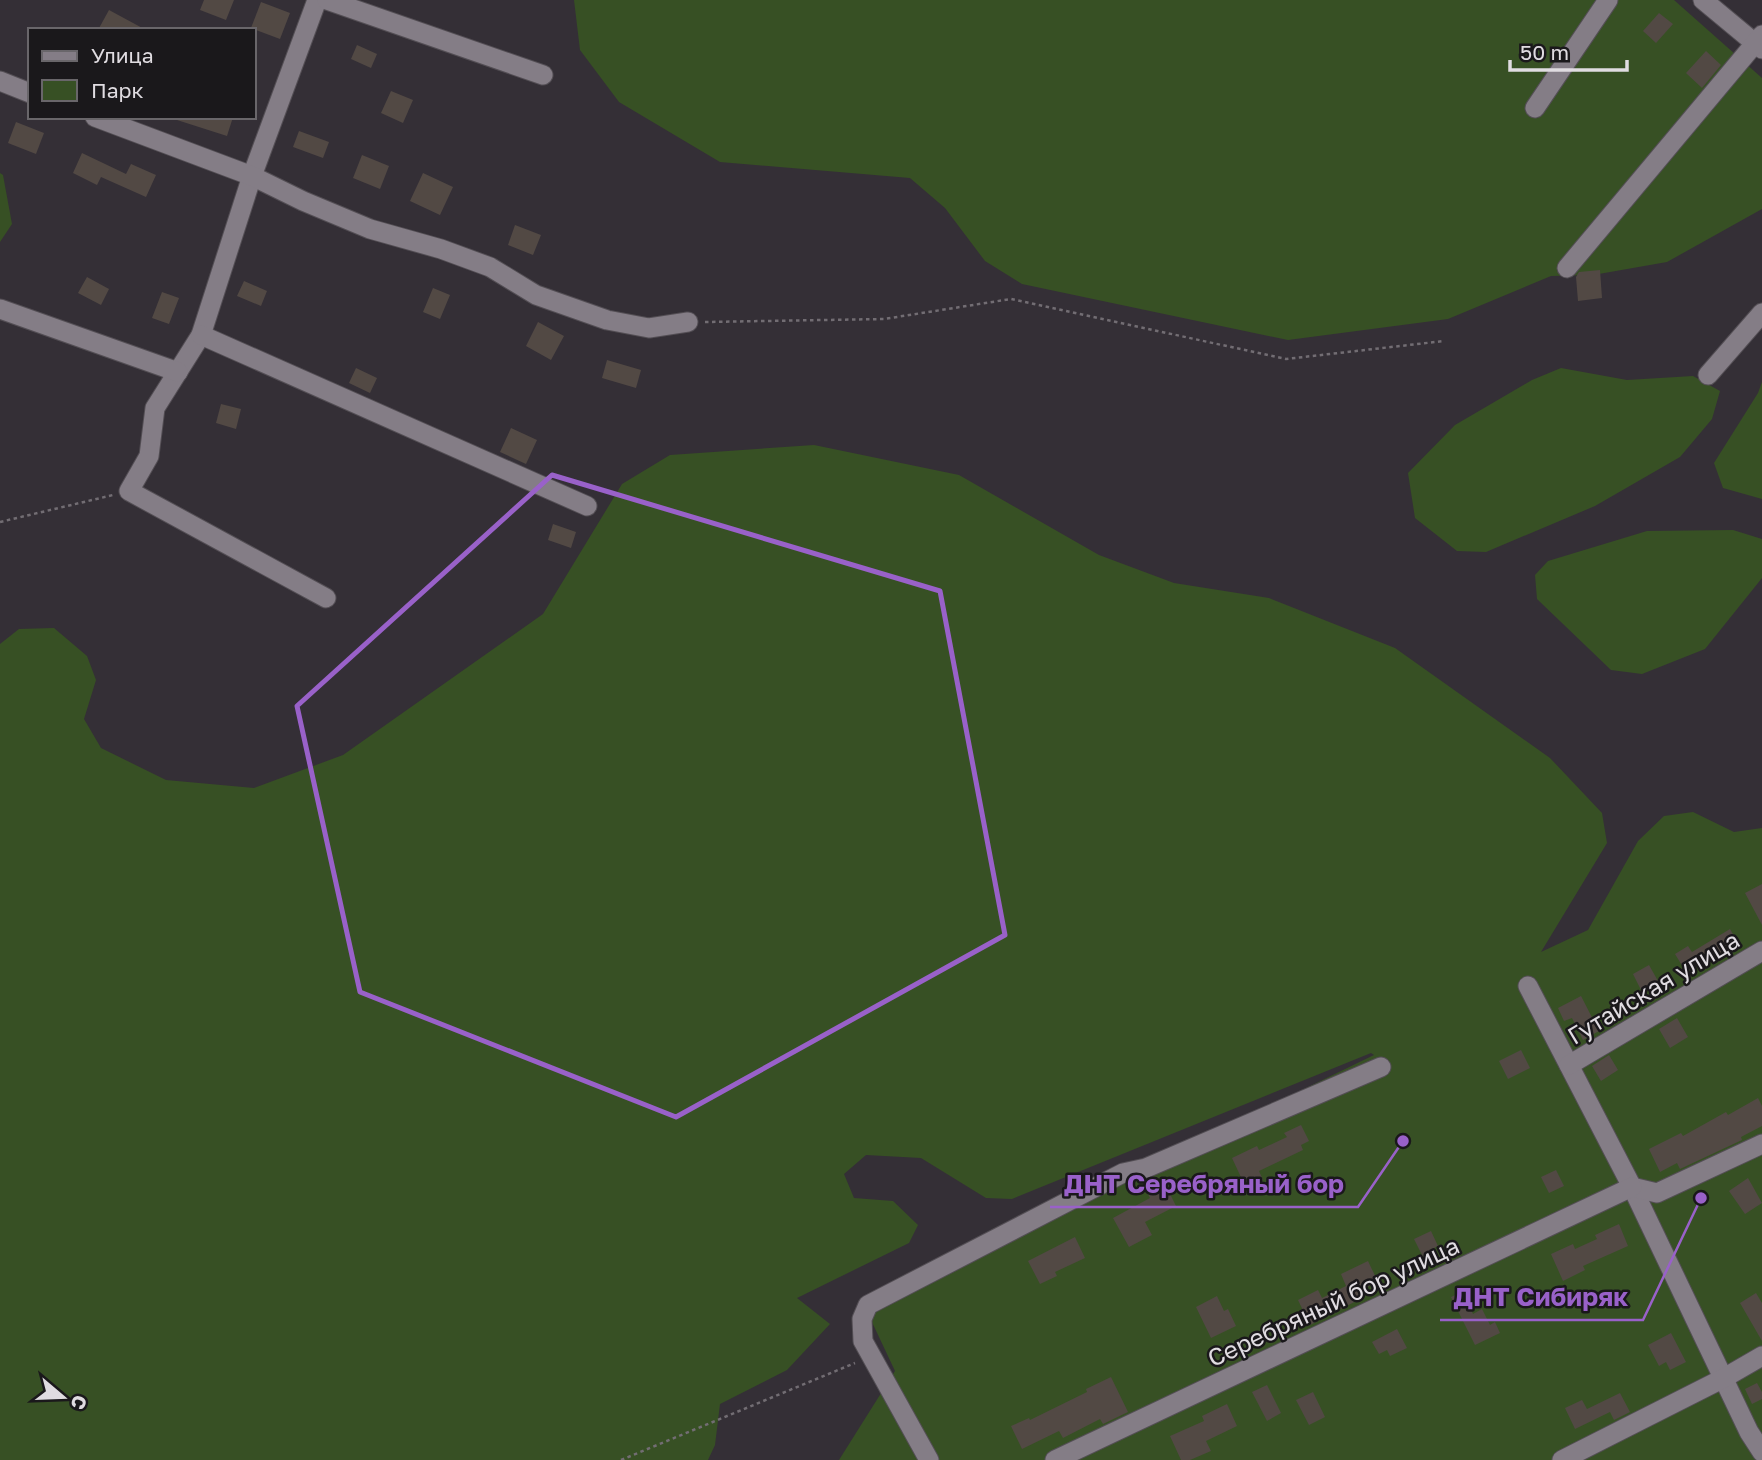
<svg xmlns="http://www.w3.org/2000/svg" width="1762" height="1460" font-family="'Golos Text',sans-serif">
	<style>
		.green { fill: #375024 }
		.building { fill: #524944 }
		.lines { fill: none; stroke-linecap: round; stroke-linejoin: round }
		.minor-casing { stroke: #534e54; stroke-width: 21 }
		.path { stroke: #726d73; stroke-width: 2.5; stroke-dasharray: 3.5 3.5; stroke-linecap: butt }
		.minor { stroke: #847d86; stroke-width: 19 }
		.marked { fill: none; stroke: #9961c9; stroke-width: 5; stroke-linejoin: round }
		.labels { text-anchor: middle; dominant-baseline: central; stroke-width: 5; stroke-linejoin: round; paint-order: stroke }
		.street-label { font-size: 24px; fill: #e0dce1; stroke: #1a181b }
		.leader { fill: none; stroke: #9961c9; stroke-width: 2.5 }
		.callout-dot { fill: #9961c9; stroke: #1a181b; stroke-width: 2.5 }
		.callout-label { font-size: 26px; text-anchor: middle; font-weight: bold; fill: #9961c9; stroke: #1a181b; stroke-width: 5; stroke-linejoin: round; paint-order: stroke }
	</style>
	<rect width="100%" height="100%" fill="#342f36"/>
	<g class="green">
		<path d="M574,0H1674L1762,78V209L1667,262L1593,275L1551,276L1448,319L1288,340L1022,284L985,261L945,208L910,178L720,162L619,102L580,50Z"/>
		<path d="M0,173L3,175L12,224L0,242Z"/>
		<path d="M1561,368L1627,380L1693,376L1720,391L1712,419L1680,457L1595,506L1486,552L1457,551L1415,518L1408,473L1455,425L1532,380Z"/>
		<path d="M1762,382V499L1723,488L1714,463L1758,393Z"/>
		<path d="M814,445L959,475L1099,555L1174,583L1269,598L1395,648L1550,758L1602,813L1607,843L1541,952L1588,930L1638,841L1664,816L1693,812L1734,832L1762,828V1460H839L895,1371L863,1303L1374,1055L1371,1053L1012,1199L986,1198L921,1158L866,1155L844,1174L854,1198L893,1201L918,1225L909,1243L797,1298L830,1324L787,1370L720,1404L715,1445L708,1460H0V644L19,629L54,628L87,656L96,680L84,719L101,748L166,780L254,788L343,755L543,614L622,484L670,455Z"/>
		<path d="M1733,530L1762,539V578L1705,649L1642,674L1611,670L1537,599L1535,575L1548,561L1647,531Z"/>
	</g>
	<g class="building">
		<path d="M204,0H234L226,20L200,10Z"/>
		<path d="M261,2L290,13L280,39L251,28Z"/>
		<path d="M109,10L146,30H98Z"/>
		<path d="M1659,13L1673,24L1656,43L1643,31Z"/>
		<path d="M357,45L377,54L371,68L351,59Z"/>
		<path d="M1706,51L1721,65L1702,88L1686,73Z"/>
		<path d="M391,91L413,100L403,123L381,113Z"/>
		<path d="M177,117H233L227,136L177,120Z"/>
		<path d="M16,122L44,133L36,154L8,143Z"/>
		<path d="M299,131L329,142L323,158L293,147Z"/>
		<path d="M82,153L126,174L131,164L156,175L146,197L101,177L97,185L73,173Z"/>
		<path d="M362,155L389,166L380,189L353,178Z"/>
		<path d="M423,173L453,187L440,215L410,201Z"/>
		<path d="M515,225L541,235L533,255L508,245Z"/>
		<path d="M1600,270L1602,298L1578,301L1576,277L1579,272Z"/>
		<path d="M87,277L109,289L101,305L78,293Z"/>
		<path d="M244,281L267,291L261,306L237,296Z"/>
		<path d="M433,288L450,295L440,319L423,312Z"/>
		<path d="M162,292L179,298L169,324L152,318Z"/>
		<path d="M538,322L564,336L551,360L526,346Z"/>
		<path d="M607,360L641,370L636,388L602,378Z"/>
		<path d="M356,368L377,378L370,393L349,383Z"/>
		<path d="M221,404L241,409L236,429L216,423Z"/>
		<path d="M511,428L537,440L526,464L500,452Z"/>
		<path d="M553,524L576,532L571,548L548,540Z"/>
		<path d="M1762,884V925L1745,893Z"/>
		<path d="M1730,929L1738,943L1686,972L1675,954L1688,946L1692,952Z"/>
		<path d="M1649,965L1658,981L1641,990L1633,974Z"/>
		<path d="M1581,996L1599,1031L1583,1040L1572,1018L1564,1021L1558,1008Z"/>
		<path d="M1677,1018L1688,1037L1670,1048L1659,1029Z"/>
		<path d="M1521,1050L1530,1068L1508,1079L1499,1061Z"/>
		<path d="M1609,1055L1618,1070L1601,1081L1592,1066Z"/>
		<path d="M1758,1098L1762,1106V1126L1741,1137L1742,1140L1680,1169L1677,1163L1660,1172L1649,1149L1681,1133L1683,1136L1726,1112L1728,1115Z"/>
		<path d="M1301,1125L1309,1141L1301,1145L1303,1150L1259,1171L1263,1180L1246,1188L1232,1158L1257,1146L1259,1150L1287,1137L1284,1133Z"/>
		<path d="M1556,1170L1564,1186L1549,1193L1541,1177Z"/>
		<path d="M1748,1178L1762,1203L1745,1214L1729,1191Z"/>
		<path d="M1166,1186L1176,1206L1145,1222L1152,1235L1129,1247L1113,1218L1150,1198L1148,1194Z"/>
		<path d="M1619,1224L1628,1246L1583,1266L1585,1270L1563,1281L1551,1254L1573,1244L1575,1249L1597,1239L1595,1235Z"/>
		<path d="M1431,1231L1438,1246L1434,1248L1436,1253L1424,1259L1414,1239Z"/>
		<path d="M1075,1237L1085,1258L1055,1272L1057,1276L1040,1284L1028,1261Z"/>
		<path d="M1368,1261L1378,1282L1361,1290L1364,1297L1310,1325L1298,1300L1318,1290L1322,1298L1346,1286L1341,1274Z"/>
		<path d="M1462,1292L1473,1314L1482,1309L1490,1325L1495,1322L1500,1333L1475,1345L1451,1297Z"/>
		<path d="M1756,1293L1762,1303V1341L1740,1303Z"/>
		<path d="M1217,1296L1224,1311L1228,1309L1236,1326L1211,1338L1196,1307Z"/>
		<path d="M1397,1329L1407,1348L1390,1356L1387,1350L1379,1354L1372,1342Z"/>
		<path d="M1671,1333L1686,1362L1670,1370L1666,1362L1659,1366L1648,1345Z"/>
		<path d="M1111,1377L1128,1412L1103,1424L1100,1419L1063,1438L1059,1431L1022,1449L1011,1426L1029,1418L1030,1420L1087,1392L1086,1389Z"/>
		<path d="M1757,1383L1762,1392V1399L1752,1404L1745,1389Z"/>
		<path d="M1267,1385L1281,1413L1267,1421L1252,1392Z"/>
		<path d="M1313,1392L1325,1417L1309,1425L1296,1400Z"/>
		<path d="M1620,1393L1630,1412L1614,1420L1610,1412L1575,1429L1565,1408L1582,1400L1587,1409Z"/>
		<path d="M1227,1404L1237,1426L1206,1441L1211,1451L1190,1460H1181L1170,1436L1204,1421L1202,1416Z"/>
	</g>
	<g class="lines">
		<g class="minor-casing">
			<g id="minor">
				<path d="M317,0L252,176L201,335L155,408L149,456L129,491L326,598"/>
				<path d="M327,0L543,75"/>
				<path d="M1703,0L1762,49"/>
				<path d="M0,81L30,93"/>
				<path d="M1535,108L1608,0"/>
				<path d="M95,117L252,176L303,201L370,229L441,249L490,267L536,295L607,320L649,328L688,322"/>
				<path d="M1567,268L1762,35"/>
				<path d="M0,309L178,372"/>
				<path d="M201,335L587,506"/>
				<path d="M1708,375L1762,313"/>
				<path d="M1528,986L1632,1187L1749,1432L1762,1452"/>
				<path d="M1569,1065L1762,951"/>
				<path d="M1632,1187L1657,1193L1762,1144"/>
				<path d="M929,1460L863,1341L862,1319L868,1305L1123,1173L1146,1168L1381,1067"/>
				<path d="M1055,1460L1632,1187"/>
				<path d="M1562,1460L1724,1378L1762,1356"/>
			</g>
		</g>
		<g class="path">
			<path d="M705,322L884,319L1011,299L1286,359L1444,341"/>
			<path d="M0,522L113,495"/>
			<path d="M621,1460L855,1363"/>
		</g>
		<use href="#minor" class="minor"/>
	</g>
	<path class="marked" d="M552,475L940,591L1005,935L676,1117L360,992L297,706Z"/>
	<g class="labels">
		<g class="street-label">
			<text transform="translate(1653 987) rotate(-31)">Гутайская улица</text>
			<text transform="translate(1333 1301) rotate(-25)">Серебряный бор улица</text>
		</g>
	</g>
	<path class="leader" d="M1403 1141L1358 1207H1050M1701 1198L1643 1320H1440"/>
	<g class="callout-dot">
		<circle cx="1403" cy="1141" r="7"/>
		<circle cx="1701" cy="1198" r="7"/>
	</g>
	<g class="callout-label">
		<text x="1204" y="1193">ДНТ Серебряный бор</text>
		<text x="1541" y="1306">ДНТ Сибиряк</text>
	</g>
	<rect x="28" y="28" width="228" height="91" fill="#1a181b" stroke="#69666a" stroke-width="2"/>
	<rect x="42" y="51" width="35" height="10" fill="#847d86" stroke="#69666a" stroke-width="2"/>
	<text x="91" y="63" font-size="21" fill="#e0dce1">Улица</text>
	<rect x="42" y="80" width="35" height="21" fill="#375024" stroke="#69666a" stroke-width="2"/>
	<text x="91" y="98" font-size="21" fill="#e0dce1">Парк</text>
	<g transform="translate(63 1397) rotate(109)" stroke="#1a181b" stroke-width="5" paint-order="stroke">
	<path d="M0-5L12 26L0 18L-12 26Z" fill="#e0dce1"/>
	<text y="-10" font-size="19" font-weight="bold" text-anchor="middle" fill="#e0dce1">С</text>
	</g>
	<path d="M1510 60v10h117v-10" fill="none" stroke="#e0dce1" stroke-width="3.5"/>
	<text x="1520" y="60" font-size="21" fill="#e0dce1" stroke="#1a181b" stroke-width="5" paint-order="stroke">50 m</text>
</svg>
